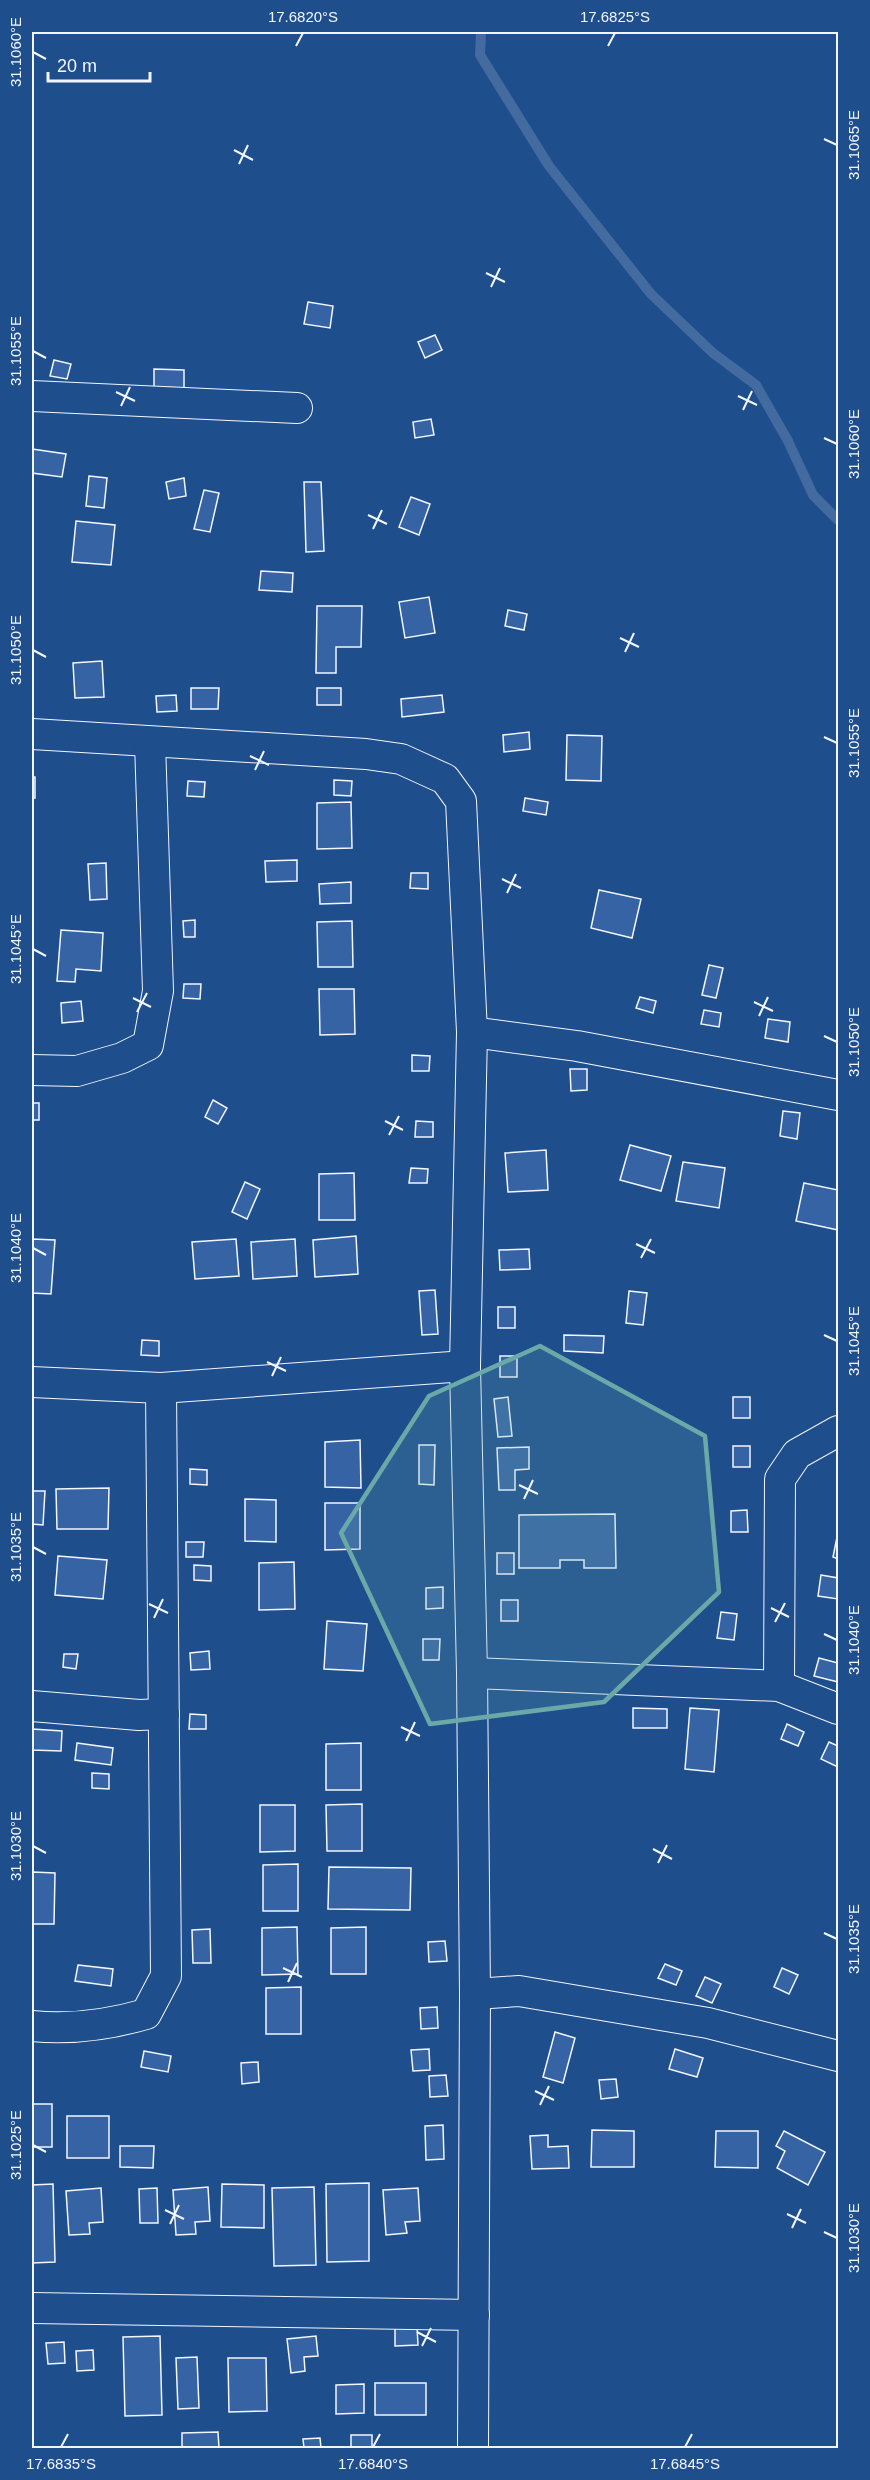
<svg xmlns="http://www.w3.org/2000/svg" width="870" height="2480" font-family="Arial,sans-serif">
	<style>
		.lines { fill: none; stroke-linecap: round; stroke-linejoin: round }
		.stream { stroke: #446ba0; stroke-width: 10 }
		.building { fill: #3563a3; stroke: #f2f6ff; stroke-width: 1.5 }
		.minor-casing { stroke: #f2f6ff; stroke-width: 32 }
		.minor { stroke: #1f4e8c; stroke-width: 30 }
		.marked { fill: #6aa9a8; fill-opacity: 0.2; stroke: #6aa9a8; stroke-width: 4.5; stroke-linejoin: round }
		.ticks { fill: none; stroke: #f2f6ff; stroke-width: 2 }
		.neatline { fill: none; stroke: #f2f6ff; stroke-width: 2 }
		.ticks-label { font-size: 15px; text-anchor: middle; fill: #f2f6ff }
	</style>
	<rect width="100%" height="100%" fill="#1f4e8c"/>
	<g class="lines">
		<path class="stream" d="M481,32L480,55L549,166L651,294L713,353L756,385L788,441L813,495L838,520"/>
	</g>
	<g class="building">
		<path d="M308,302L333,306L330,328L304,324Z"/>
		<path d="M435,335L442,350L425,358L418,342Z"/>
		<path d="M54,360L71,364L67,379L50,376Z"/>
		<path d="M154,369L184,370V388L154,387Z"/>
		<path d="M431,419L434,435L415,438L413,422Z"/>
		<path d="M32,449L66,454L62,477L32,473Z"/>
		<path d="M89,476L107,478L104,508L86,506Z"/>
		<path d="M184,478L186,496L169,499L166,482Z"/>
		<path d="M304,482H321L324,551L306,552Z"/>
		<path d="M204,490L219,493L210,532L194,529Z"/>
		<path d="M411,497L430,504L419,535L399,527Z"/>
		<path d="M76,521L115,525L111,565L72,562Z"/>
		<path d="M261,571L293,573L292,592L259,590Z"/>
		<path d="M429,597L435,633L405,638L399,602Z"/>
		<path d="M317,606H362L361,647H336V673H316Z"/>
		<path d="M508,610L527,614L524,630L505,626Z"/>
		<path d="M102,661L104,697L75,698L73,663Z"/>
		<path d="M191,688H219L218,709H191Z"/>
		<rect x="317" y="688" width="24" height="17"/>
		<path d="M176,695L177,711L157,712L156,696Z"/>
		<path d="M442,695L444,712L402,717L401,699Z"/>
		<path d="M529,732L530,749L504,752L503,735Z"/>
		<path d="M567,735L602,736L601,781L566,780Z"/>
		<rect x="32" y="777" width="3" height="21"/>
		<path d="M334,780L352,781L351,796L334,795Z"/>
		<path d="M188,781L205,782L204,797L187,796Z"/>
		<path d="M525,798L548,802L546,815L523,811Z"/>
		<path d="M351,802L352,848L317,849V803Z"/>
		<path d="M297,860V881L266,882L265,861Z"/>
		<path d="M106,863L107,899L90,900L88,864Z"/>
		<path d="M411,873H428V889L410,888Z"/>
		<path d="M351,882V903L320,904L319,884Z"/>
		<path d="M599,890L641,899L632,938L591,928Z"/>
		<path d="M195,920V937H184L183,921Z"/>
		<path d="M352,921L353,967H318L317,922Z"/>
		<path d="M61,930L103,933L101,971L76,969L75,982L57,981Z"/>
		<path d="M709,965L723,968L716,998L702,995Z"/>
		<path d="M184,984H201L200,999L183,998Z"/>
		<path d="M319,989H354L355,1034L320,1035Z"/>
		<path d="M640,997L656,1001L653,1013L636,1008Z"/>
		<path d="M81,1001L83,1021L62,1023L61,1003Z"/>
		<path d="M704,1010L721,1013L719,1027L701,1024Z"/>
		<path d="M768,1019L790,1022L788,1042L765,1038Z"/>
		<path d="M412,1055L430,1056L429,1071H412Z"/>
		<path d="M570,1069H587V1090L571,1091Z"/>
		<path d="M213,1100L227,1108L218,1124L205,1117Z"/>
		<rect x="32" y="1103" width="7" height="17"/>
		<path d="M783,1111L800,1113L797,1139L780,1136Z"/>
		<path d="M416,1121L433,1122V1137H415Z"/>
		<path d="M630,1145L671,1156L661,1191L620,1180Z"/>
		<path d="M546,1150L548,1190L508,1192L505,1153Z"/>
		<path d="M683,1162L725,1168L719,1208L676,1201Z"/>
		<path d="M411,1168L428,1169L427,1183H409Z"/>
		<path d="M354,1173L355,1220H319V1174Z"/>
		<path d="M245,1182L260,1189L247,1219L232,1212Z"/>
		<path d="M804,1183L838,1190V1230L796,1221Z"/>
		<path d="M356,1236L358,1274L315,1277L313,1240Z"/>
		<path d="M32,1239L55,1240L51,1294L32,1293Z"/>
		<path d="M236,1239L239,1276L195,1279L192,1242Z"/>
		<path d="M295,1239L297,1276L253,1279L251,1242Z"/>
		<path d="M529,1249L530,1269L500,1270L499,1250Z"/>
		<path d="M435,1290L438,1334L422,1335L419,1291Z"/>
		<path d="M629,1291L647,1293L643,1325L626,1323Z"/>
		<rect x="498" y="1307" width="17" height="21"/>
		<path d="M564,1335L604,1336L603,1353L564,1351Z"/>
		<path d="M142,1340L159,1341V1356L141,1355Z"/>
		<rect x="500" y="1356" width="17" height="21"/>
		<path d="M508,1397L512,1436L498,1437L494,1399Z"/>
		<rect x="733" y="1397" width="17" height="21"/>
		<path d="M360,1440L361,1488L325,1487V1442Z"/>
		<path d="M419,1445H435L434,1485L419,1484Z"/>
		<rect x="733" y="1446" width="17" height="21"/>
		<path d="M529,1447V1469L515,1470V1490H499L497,1448Z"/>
		<path d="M190,1469L207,1470V1485L190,1484Z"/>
		<path d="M109,1488L108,1529H57L56,1489Z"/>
		<path d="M32,1491H45L43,1525L32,1524Z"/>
		<path d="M245,1499L276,1500V1542L245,1541Z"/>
		<path d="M325,1503H360V1549L325,1550Z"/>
		<path d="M747,1510L748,1532H731V1511Z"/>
		<path d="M615,1514L616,1568H584V1560H560V1568H519V1515Z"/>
		<path d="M838,1532V1559L833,1557Z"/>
		<path d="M186,1542H204L203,1557H186Z"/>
		<rect x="497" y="1553" width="17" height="21"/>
		<path d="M58,1556L107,1560L103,1599L55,1595Z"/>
		<path d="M294,1562L295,1609L259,1610V1563Z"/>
		<path d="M194,1565L211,1566V1581L194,1580Z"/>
		<path d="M821,1575L838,1578V1599L818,1596Z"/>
		<path d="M443,1587V1608L426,1609V1588Z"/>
		<rect x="501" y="1600" width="17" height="21"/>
		<path d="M721,1612L737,1614L734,1640L717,1638Z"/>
		<path d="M327,1621L367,1624L363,1671L324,1669Z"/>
		<path d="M423,1639H440L439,1660H423Z"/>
		<path d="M209,1651L210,1669L191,1670L190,1653Z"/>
		<path d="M64,1654H78L76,1669L63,1667Z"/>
		<path d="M819,1658L838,1663V1682L814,1676Z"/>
		<path d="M633,1708L667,1709V1728H633Z"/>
		<path d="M690,1708L719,1710L714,1772L685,1769Z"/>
		<path d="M190,1714L206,1715V1729H189Z"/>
		<path d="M787,1724L804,1732L798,1746L781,1739Z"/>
		<path d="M32,1729L62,1731L61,1751L32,1750Z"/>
		<path d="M829,1742L838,1746V1767L821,1759Z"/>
		<path d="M77,1743L113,1748L111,1765L75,1760Z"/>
		<path d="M361,1743V1790H326V1744Z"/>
		<path d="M92,1773L109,1774V1789L92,1788Z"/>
		<path d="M362,1804V1851H327L326,1805Z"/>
		<path d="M260,1805H295V1851L260,1852Z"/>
		<path d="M298,1864V1911H263V1865Z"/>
		<path d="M329,1867L411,1868L410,1910L328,1909Z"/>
		<path d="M33,1872L55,1873L54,1924H32Z"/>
		<path d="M297,1927L298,1974L262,1975V1928Z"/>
		<path d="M366,1927V1974H331V1928Z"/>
		<path d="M210,1929L211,1963H193L192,1930Z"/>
		<path d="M445,1941L447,1961L429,1962L428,1942Z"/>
		<path d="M665,1964L682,1971L676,1985L658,1978Z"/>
		<path d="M78,1965L113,1969L111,1986L75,1981Z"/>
		<path d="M782,1968L798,1975L789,1994L774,1987Z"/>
		<path d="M705,1977L721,1984L712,2003L696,1996Z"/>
		<path d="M301,1987V2034H266V1988Z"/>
		<path d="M437,2007L438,2028L421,2029L420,2008Z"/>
		<path d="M555,2032L575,2038L563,2083L543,2077Z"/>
		<path d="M429,2049L430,2070L413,2071L411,2050Z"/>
		<path d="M675,2049L703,2058L697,2077L669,2069Z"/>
		<path d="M144,2051L171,2056L168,2072L141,2067Z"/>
		<path d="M258,2062L259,2082L242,2084L241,2063Z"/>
		<path d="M446,2075L448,2096L430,2097L429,2076Z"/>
		<path d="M616,2079L618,2097L601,2099L599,2080Z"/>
		<rect x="32" y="2104" width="20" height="43"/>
		<rect x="67" y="2116" width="42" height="42"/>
		<path d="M443,2125L444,2159L426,2160L425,2126Z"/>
		<path d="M592,2130L634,2131V2167H591Z"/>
		<path d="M716,2131H758V2168L715,2167Z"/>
		<path d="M784,2131L825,2152L808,2185L777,2168L785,2151L776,2146Z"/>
		<path d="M548,2135V2147L568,2146L569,2168L532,2169L530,2136Z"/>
		<path d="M120,2146H154L153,2168L120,2167Z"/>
		<path d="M369,2183V2261L327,2262L326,2184Z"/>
		<path d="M53,2184L55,2262L32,2263V2185Z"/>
		<path d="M222,2184L264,2185V2228L221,2227Z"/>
		<path d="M208,2187L210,2221L195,2222L196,2234L176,2235L173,2190Z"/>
		<path d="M314,2187L316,2265L274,2266L272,2188Z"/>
		<path d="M101,2188L103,2222L89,2223L90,2234L69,2235L66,2191Z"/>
		<path d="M157,2188L158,2223H140L139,2189Z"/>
		<path d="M418,2188L420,2221L405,2222L407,2233L386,2235L383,2190Z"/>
		<path d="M417,2327L418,2345L395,2346V2328Z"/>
		<path d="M160,2336L162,2415L125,2416L123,2337Z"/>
		<path d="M316,2336L318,2356L304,2357L305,2371L291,2373L287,2339Z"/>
		<path d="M64,2342L65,2363L48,2364L46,2343Z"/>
		<path d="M93,2350L94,2370L77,2371L76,2351Z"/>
		<path d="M197,2357L199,2408L178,2409L176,2358Z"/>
		<path d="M228,2358H266L267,2411L229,2412Z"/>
		<rect x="375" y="2383" width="51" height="32"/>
		<path d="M364,2384V2413L336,2414V2385Z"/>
		<path d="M218,2432L219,2448H182V2433Z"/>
		<rect x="351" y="2435" width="21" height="13"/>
		<path d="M320,2438L321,2448H304L303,2439Z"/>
	</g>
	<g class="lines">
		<g class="minor-casing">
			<g id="minor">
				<path d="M32,396L297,408"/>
				<path d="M32,734L366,754L401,759L445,779L461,801L472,1032L465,1366L472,1673L475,1994L473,2448"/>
				<path d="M472,1032L577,1046L838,1095"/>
				<path d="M32,1070L77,1071L122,1058L148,1045L158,991L150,742"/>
				<path d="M32,1382L161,1388"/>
				<path d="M472,1673L779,1686L838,1709"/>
				<path d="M779,1686L780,1479L797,1454L838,1431"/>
				<path d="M32,1706L139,1715L164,1714"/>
				<path d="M475,1994L519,1991L708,2023L838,2056"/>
				<path d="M32,2026C71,2030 108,2025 146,2014L166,1976L161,1388L465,1366"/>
				<path d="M32,2308L474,2315"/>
			</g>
		</g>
		<use href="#minor" class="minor"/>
	</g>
	<path class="marked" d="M540,1346L705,1436L719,1592L604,1702L430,1724L341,1533L429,1396Z"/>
	<path class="ticks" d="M296,46L303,33M608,46L615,33M33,52L46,59M824,139L837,145M234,150L253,160M239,164L248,145M486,273L505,282M491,287L500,268M33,351L46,358M116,392L135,401M738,396L757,405M121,406L130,387M743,410L752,391M824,438L837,444M368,515L387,524M373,529L382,510M620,638L639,647M33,650L46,657M625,652L634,633M824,737L837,743M250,756L269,765M255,770L264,751M502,879L521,888M507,893L516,874M33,949L46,956M133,998L151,1007M754,1002L773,1011M137,1012L147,993M759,1016L768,997M824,1036L837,1042M385,1121L403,1130M389,1135L399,1116M636,1244L655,1253M33,1248L46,1255M641,1258L651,1239M824,1335L837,1341M267,1362L286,1371M272,1376L281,1357M519,1485L538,1494M524,1499L533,1480M33,1547L46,1554M149,1604L168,1613M771,1608L789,1617M154,1618L163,1599M775,1622L785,1603M824,1634L837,1640M401,1727L420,1736M406,1741L415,1722M33,1846L46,1853M653,1849L672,1859M658,1863L667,1845M824,1933L837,1939M283,1968L302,1977M288,1982L297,1963M535,2091L554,2100M540,2105L549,2086M33,2145L46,2152M165,2210L184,2219M787,2214L806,2223M170,2224L179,2205M792,2228L801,2209M824,2232L837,2238M417,2332L436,2342M422,2346L431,2328M61,2447L68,2434M373,2447L380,2434M685,2447L692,2434"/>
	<rect width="870" height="2480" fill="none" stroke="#1f4e8c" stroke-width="66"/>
	<path d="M48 72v9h102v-9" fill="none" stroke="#f2f6ff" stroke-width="3"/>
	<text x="57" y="72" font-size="18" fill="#f2f6ff" stroke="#1f4e8c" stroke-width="4.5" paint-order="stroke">20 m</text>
	<rect x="33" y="33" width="804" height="2414" class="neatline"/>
	<g class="ticks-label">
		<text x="303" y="22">17.6820°S</text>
		<text x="615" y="22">17.6825°S</text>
		<text transform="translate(16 52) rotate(-90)" y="5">31.1060°E</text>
		<text transform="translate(854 145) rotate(-90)" y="5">31.1065°E</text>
		<text transform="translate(16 351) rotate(-90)" y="5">31.1055°E</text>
		<text transform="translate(854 444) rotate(-90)" y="5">31.1060°E</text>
		<text transform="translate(16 650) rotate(-90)" y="5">31.1050°E</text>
		<text transform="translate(854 743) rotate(-90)" y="5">31.1055°E</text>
		<text transform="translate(16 949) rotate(-90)" y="5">31.1045°E</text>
		<text transform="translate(854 1042) rotate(-90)" y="5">31.1050°E</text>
		<text transform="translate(16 1248) rotate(-90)" y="5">31.1040°E</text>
		<text transform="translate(854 1341) rotate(-90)" y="5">31.1045°E</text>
		<text transform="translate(16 1547) rotate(-90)" y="5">31.1035°E</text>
		<text transform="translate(854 1640) rotate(-90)" y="5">31.1040°E</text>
		<text transform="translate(16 1846) rotate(-90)" y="5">31.1030°E</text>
		<text transform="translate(854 1939) rotate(-90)" y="5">31.1035°E</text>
		<text transform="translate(16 2145) rotate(-90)" y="5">31.1025°E</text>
		<text transform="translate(854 2238) rotate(-90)" y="5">31.1030°E</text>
		<text x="61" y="2469">17.6835°S</text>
		<text x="373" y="2469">17.6840°S</text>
		<text x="685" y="2469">17.6845°S</text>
	</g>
</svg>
